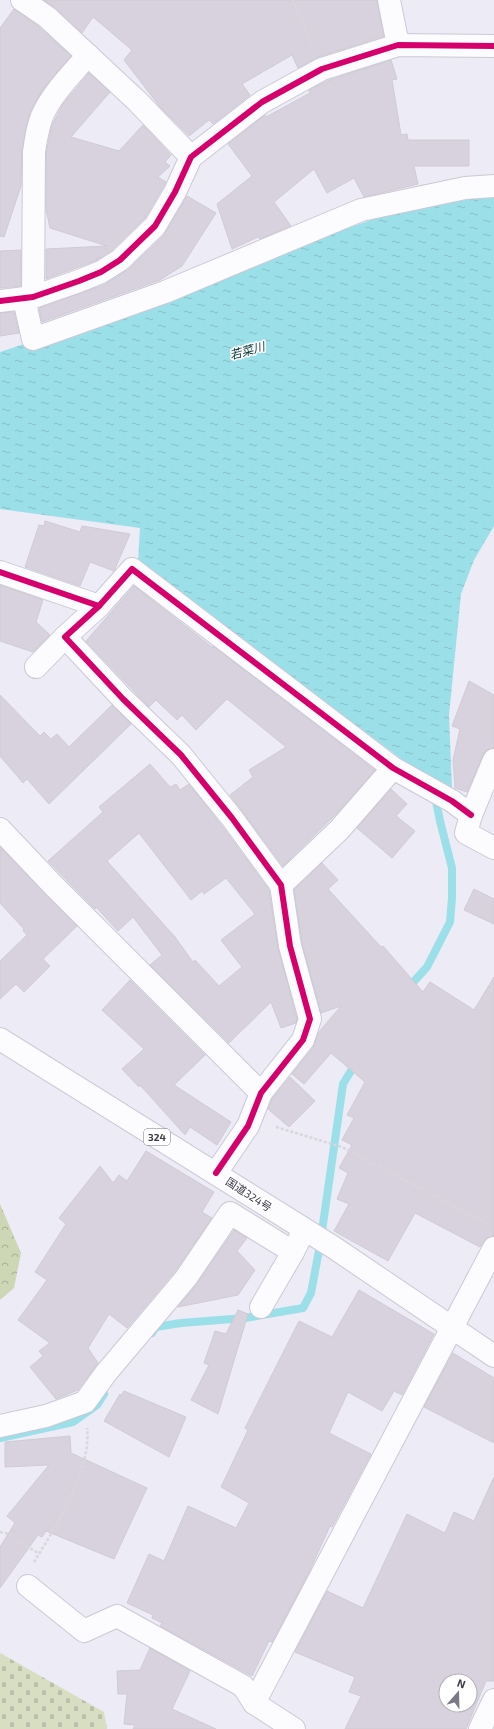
<svg xmlns="http://www.w3.org/2000/svg" width="494" height="1729" font-family="'Exo 2','Noto Sans JP',sans-serif">
	<style>
		.forest { fill: url(#forest-crowns) }
		.cemetery { fill: url(#cemetery-stones) }
		.water { fill: url(#water-ripples) }
		.lines { fill: none; stroke-linecap: round; stroke-linejoin: round }
		.stream { stroke: #9bdfe9; stroke-width: 8 }
		.building { fill: #d7d2dd; stroke: #d0cbd5; fill-rule: evenodd }
		.street-casing { stroke: #cbc9d4; stroke-width: 24 }
		.highway-casing { stroke: #cbc9d4; stroke-width: 24 }
		.path { stroke: #d8d7db; stroke-width: 2.5; stroke-dasharray: 3 2; stroke-linecap: butt }
		.street { stroke: #fcfcfe; stroke-width: 22 }
		.highway { stroke: #fcfcfe; stroke-width: 22 }
		.cycleway-casing { stroke: #fff; stroke-width: 8 }
		.cycleway { stroke: #d6006c; stroke-width: 6 }
		.labels { text-anchor: middle; dominant-baseline: central; stroke-width: 3; stroke-linejoin: round; paint-order: stroke }
		.shield { fill: #fff; stroke: #77767f; stroke-width: 1 }
		.shield-label { font-size: 10px; font-weight: bold; fill: #3d3b48 }
		.street-label { font-size: 11px; fill: #3d3b48; stroke: #fff }
		.water-label { font-size: 12px; font-style: italic; fill: #0b3b3f; stroke: #fff }
	</style>
	<defs>
		<pattern id="forest-crowns" width="20" height="18" patternUnits="userSpaceOnUse"><rect width="20" height="18" fill="#cdd6b5"/><path d="M2 6a3 3 0 1 1 6 0M12 15a3 3 0 1 1 6 0" fill="none" stroke="#a8af95"/></pattern>
		<pattern id="cemetery-stones" width="16" height="16" patternUnits="userSpaceOnUse"><rect width="16" height="16" fill="#d7dec2"/><path d="M2 7V4a2 2 0 0 1 4 0v3zM10 15v-3a2 2 0 0 1 4 0v3z" fill="#b9bfa8"/></pattern>
		<pattern id="water-ripples" width="26" height="14" patternUnits="userSpaceOnUse"><rect width="26" height="14" fill="#9bdfe9"/><path d="M2 4q2-2 4 0t4 0M15 11q2-2 4 0t4 0" fill="none" stroke="#86c0c9"/></pattern>
	</defs>
	<rect width="100%" height="100%" fill="#ecebf6"/>
	<path class="forest" d="M0,1204L21,1253L14,1288L0,1300Z"/>
	<path class="cemetery" d="M0,1653L104,1712L107,1729H0Z"/>
	<path class="water" d="M494,194V526L474,560L461,594L449,715L452,789L416,770L138,562L140,528L0,509V352L163,298L260,259L388,214Z"/>
	<g class="lines">
		<g class="stream">
			<path d="M407,989L427,967L450,922L452,898V868L440,821L435,796"/>
			<path d="M152,1333L156,1327L181,1323L245,1318L303,1308L311,1293L320,1245L343,1084L357,1061"/>
			<path d="M0,1438L73,1422L97,1405L104,1394"/>
		</g>
	</g>
	<g class="building">
		<path d="M44,0H377L384,36L318,57L298,68L292,55L242,84L250,95L213,124L209,120L189,136L160,107L124,60L132,50L93,17L82,33L56,8Z"/>
		<path d="M14,9L39,27L71,56L43,89L30,112L22,150L21,186L4,237L0,236V28Z"/>
		<path d="M391,60L397,79L392,80L401,135L407,134L408,140H469V166H414L418,184L364,197L354,178L327,193L314,169L274,202L291,226L260,239L258,237L232,249L217,204L252,176L228,144L265,115L266,117L310,93L309,90L327,81Z"/>
		<path d="M89,73L110,92L71,137L119,151L143,125L171,155L165,162L170,166L158,177L166,182L145,218L112,250L95,261L46,279V249L107,246L50,228L46,209V153L52,125L63,104Z"/>
		<path d="M187,196L216,213L182,266L160,280L42,322L39,308L106,284L129,269L164,235Z"/>
		<path d="M21,250V286L0,288V251Z"/>
		<path d="M14,312L19,333L0,336V313Z"/>
		<path d="M45,521L80,532L82,526L130,534L114,571L90,562L80,586L25,567L39,525L44,526Z"/>
		<path d="M0,585L43,600L36,622L50,635L33,652L0,641Z"/>
		<path d="M134,586L212,647L213,646L375,770L339,811L283,866L230,795L253,777L249,770L286,747L227,699L196,730L182,715L177,720L156,700L149,707L86,641Z"/>
		<path d="M469,681L494,695V748L487,750L483,755L467,792L455,788L453,760L460,729L452,726Z"/>
		<path d="M0,695L40,736L44,732L51,739L57,734L69,747L112,705L131,724L49,804L27,779L23,783L0,756Z"/>
		<path d="M150,764L170,787L176,784L180,790L189,784L222,826L269,890L278,948L297,1019L296,1023L281,1028L271,1002L229,1043L150,965L162,955L133,917L118,931L96,907L95,909L48,861L103,812L99,807ZM139,833L191,900L202,891L204,894L226,878L255,914L221,940L242,967L219,986L195,960L193,962L175,937L107,861Z"/>
		<path d="M391,789L407,804L396,816L415,831L392,858L357,828Z"/>
		<path d="M0,847L77,926L43,959L50,966L24,992L16,984L0,999V961L27,935L23,931L24,929L0,903Z"/>
		<path d="M322,863L338,880L328,889L381,947L383,946L423,992L430,982L474,1010L494,977V1236L487,1238L480,1247L415,1213L388,1261L334,1231L349,1204L337,1199L348,1173L339,1168L352,1145L342,1140L354,1118L347,1115L365,1082L331,1053L304,1084L292,1074L313,1048L318,1033L341,1006L321,1013L302,943L294,890Z"/>
		<path d="M474,889L494,899V924L464,910Z"/>
		<path d="M130,980L205,1055L174,1085L231,1122L217,1145L190,1127L185,1135L140,1085L139,1087L122,1069L144,1049L102,1010Z"/>
		<path d="M290,1077L315,1101L289,1127L268,1109L272,1099Z"/>
		<path d="M146,1151L214,1192L202,1212L212,1218L176,1270L127,1328L109,1314L88,1348L98,1363L78,1390L56,1399L30,1367L43,1356L39,1351L50,1343L18,1320L47,1280L35,1272L66,1224L59,1218L100,1166L113,1183L119,1175L127,1181Z"/>
		<path d="M234,1230L247,1238L237,1251L255,1270L238,1295L178,1307L196,1285Z"/>
		<path d="M359,1290L434,1334L402,1395L394,1391L382,1411L348,1392L329,1433L371,1454L332,1527L330,1526L308,1574L272,1642L269,1641L252,1676L160,1626L162,1623L152,1618L153,1615L127,1603L149,1554L164,1561L188,1506L236,1528L249,1503L221,1487L248,1430L245,1428L299,1321L332,1337Z"/>
		<path d="M238,1310L248,1314L218,1414L191,1400L209,1365L204,1363L215,1331L226,1334Z"/>
		<path d="M453,1353L494,1378V1443L424,1407Z"/>
		<path d="M124,1391L186,1417L169,1457L104,1421L120,1394L121,1396Z"/>
		<path d="M70,1436L71,1453L147,1488L114,1559L46,1531L42,1537L38,1535L0,1588V1547L15,1523L7,1516L49,1465L5,1467V1442Z"/>
		<path d="M494,1477V1681H486L466,1729H345L361,1696L349,1692L355,1677L295,1652L327,1591L363,1608L407,1514L445,1533L454,1512L474,1521ZM446,1681H470V1705H446Z"/>
		<path d="M150,1648L190,1671L172,1709L216,1729H133L135,1725L124,1724L127,1694H118L117,1671L140,1670Z"/>
	</g>
	<g class="lines">
		<g class="street-casing">
			<g id="street">
				<path d="M22,0L47,17L137,101L191,157"/>
				<path d="M389,0L398,45"/>
				<path d="M33,297L34,152C36,138 38,124 44,112C54,91 73,73 88,55"/>
				<path d="M24,299L33,339L165,292L361,210L465,188L494,186"/>
				<path d="M0,301L33,297L79,281L101,272L120,260L155,226L175,192L191,157L262,102L322,69L398,45L494,46"/>
				<path d="M0,572L99,606L132,569L393,768L452,801L471,815"/>
				<path d="M99,606L65,637L123,699L181,755L232,818L281,885L290,946L310,1019L303,1040L261,1093L248,1126L216,1173"/>
				<path d="M36,667L65,637"/>
				<path d="M494,760L471,815L466,833L494,848"/>
				<path d="M0,829L53,885L261,1093"/>
				<path d="M281,885L339,830L393,768"/>
				<path d="M261,1307L293,1252"/>
				<path d="M0,1426L46,1416L85,1402L106,1373L186,1278L230,1213L293,1252L304,1230"/>
				<path d="M28,1586L84,1631L117,1616L243,1686L254,1703"/>
				<path d="M294,1729L254,1703L494,1248"/>
				<path d="M480,1729L494,1700"/>
			</g>
		</g>
		<g class="highway-casing">
			<path id="highway" d="M0,1039L333,1247L494,1356"/>
		</g>
		<g class="path">
			<path d="M293,0L313,47"/>
			<path d="M276,1127L342,1147L486,1223"/>
			<path d="M0,1532L9,1534L39,1554"/>
			<path d="M34,1562C55,1528 92,1469 87,1428"/>
		</g>
		<use href="#street" class="street"/>
		<use href="#highway" class="highway"/>
		<g class="cycleway-casing">
			<g id="cycleway">
				<path d="M0,301L33,297L79,281L101,272L120,260L155,226L175,192L191,157L262,102L322,69L398,45L494,46"/>
				<path d="M0,572L99,606L132,569L393,768L452,801L471,815"/>
				<path d="M99,606L65,637L123,699L181,755L232,818L281,885L290,946L310,1019L303,1040L261,1093L248,1126L216,1173"/>
			</g>
		</g>
		<use href="#cycleway" class="cycleway"/>
	</g>
	<g class="labels">
		<rect class="shield" x="144" y="1129" width="26" height="16" rx="3"/>
		<g class="shield-label">
			<text x="157" y="1137">324</text>
		</g>
		<g class="street-label">
			<text transform="translate(249 1194) rotate(33)">国道324号</text>
		</g>
		<g class="water-label">
			<text transform="translate(247 350) rotate(-15)">若菜川</text>
		</g>
	</g>
	<g transform="translate(458 1693) rotate(20)"><circle r="19" fill="#ffffff" stroke="#b1b1b6"/>
	<path d="M0-3L7 15L0 10L-7 15Z" fill="#7a7985"/>
	<text y="-6" font-size="11" font-weight="bold" text-anchor="middle" fill="#3d3b48">N</text>
	</g>
</svg>
